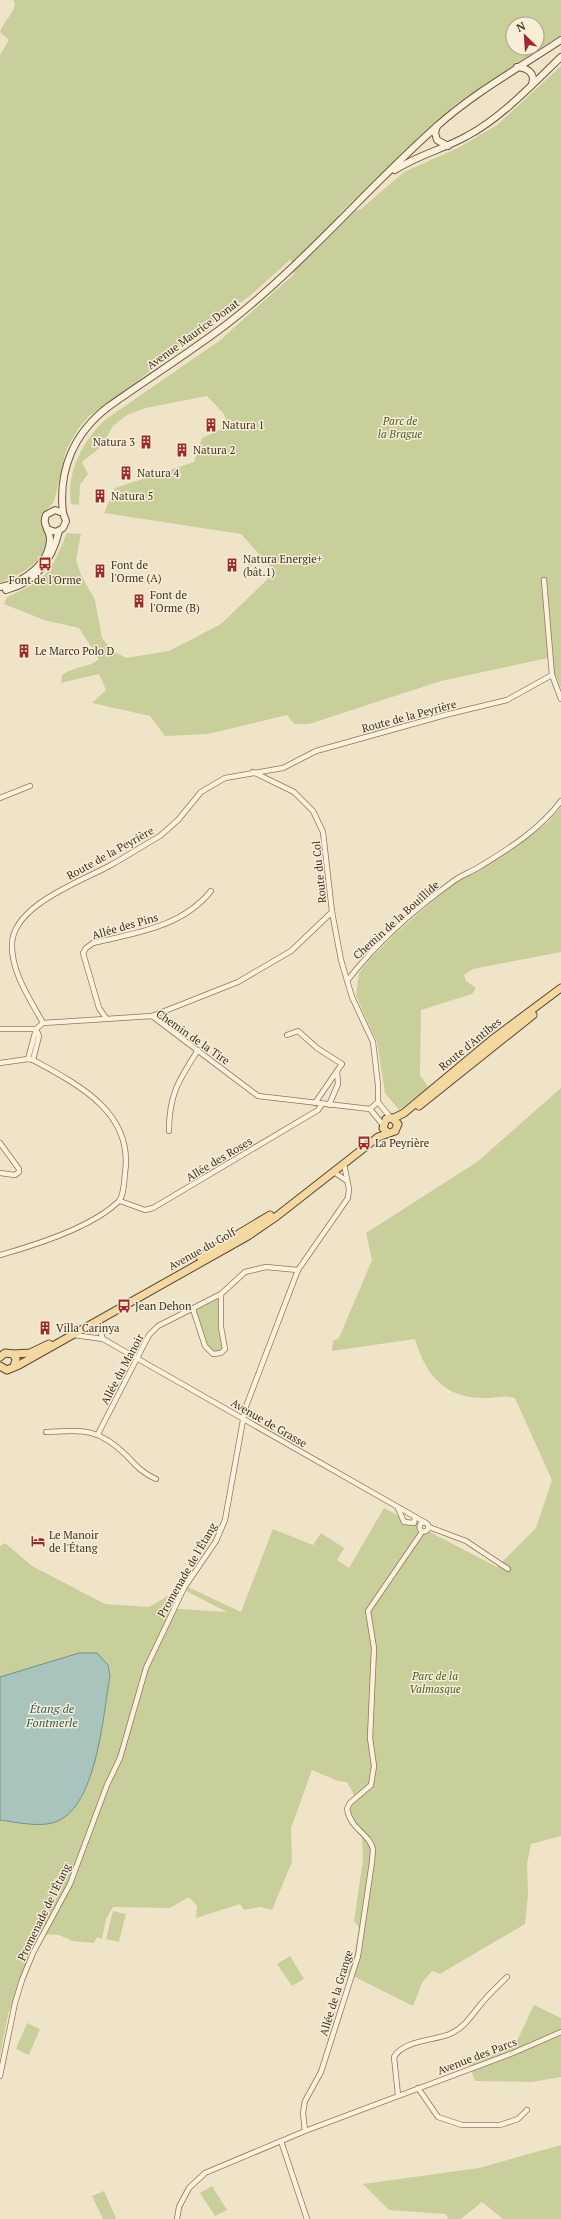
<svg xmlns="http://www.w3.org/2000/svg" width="561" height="2219" font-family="'PT Serif',serif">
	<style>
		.green { fill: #c9cf9b; fill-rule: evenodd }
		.water { fill: #a9c4bc; stroke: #6f938a }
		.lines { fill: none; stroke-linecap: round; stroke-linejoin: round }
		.street-casing { stroke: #8d765c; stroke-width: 6 }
		.secondary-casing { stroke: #6f573f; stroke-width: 8 }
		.primary-casing { stroke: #5b4430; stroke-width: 9 }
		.street { stroke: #faf1dc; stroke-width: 4.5 }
		.secondary { stroke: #faf1dc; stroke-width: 6 }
		.primary { stroke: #f3d9a0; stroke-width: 7 }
		.labels { text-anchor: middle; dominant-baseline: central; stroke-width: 3; stroke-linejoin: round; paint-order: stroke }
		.street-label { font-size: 11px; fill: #3d2e20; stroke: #f7eed8 }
		.park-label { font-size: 11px; font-style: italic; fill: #4d5a26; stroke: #f7eed8 }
		.poi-label { font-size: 11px; fill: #3d2e20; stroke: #f7eed8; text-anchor: start }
		.water-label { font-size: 12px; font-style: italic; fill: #2f5d5a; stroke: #f7eed8 }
	</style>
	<rect width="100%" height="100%" fill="#f0e4c8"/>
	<g class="green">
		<path d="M13,0H561V35L456,104L338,215L361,209L404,172L458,148L497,125L561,66V688L548,658L441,681L309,724H294L287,715L208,734L165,736L150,716L92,703L106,690L99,674L61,683L62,675C74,666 89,668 99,659L79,628L44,620L4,604L7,597C48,579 50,573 67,533L81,534L76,560L81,575L95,600L102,638L113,651L126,658L169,651L221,624L275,572L241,534L104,513L115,488L194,462L202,438L228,426L224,414L207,396L146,408L127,415L113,426L101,447L82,462L88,474L80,485L79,505L71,504C66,472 83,440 106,419L219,341L294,274L291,259L251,295L176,349L178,353L173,352L140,379L88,417L78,429L66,450L54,502L44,513C46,521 48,530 48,538C48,560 18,577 0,582V55L9,40L0,32C4,20 13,15 15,4ZM513,24H537V48H513Z"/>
		<path d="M561,807V952L473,969L464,975L466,981L475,987V990L472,994L421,1010L420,1075L428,1087L399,1110L385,1093L377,1042L356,996L359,973L369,960L397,932L456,881L501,857L547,823Z"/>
		<path d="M561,1088V1836L531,1844L527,1864L528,1895L525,1924L440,1974L432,1971L422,1983L413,2006L347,1973L351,1965H353L359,1927L354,1921L363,1860L362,1837C348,1823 337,1815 355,1797L347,1782L338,1781L312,1770L291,1828L292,1862L272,1910L260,1907L244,1910L240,1904L196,1918L197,1906L189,1897L170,1908L113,1907L106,1919L102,1939L97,1937L94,1943L73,1941L59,1935L39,1934L8,2014L0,2056V1546L5,1543L32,1566L105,1604L149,1607L173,1593L163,1608L227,1612L186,1591L188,1587L241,1612L273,1529L313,1545L321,1533L344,1548L337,1560L349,1568L384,1508L497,1567L536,1528L552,1480L515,1398C504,1395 496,1398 485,1398C446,1399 425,1375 415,1339L332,1351L333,1341L339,1338L372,1260L366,1233L477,1162ZM110,1676L106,1697L61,1810Z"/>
		<path d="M218,1299V1319L223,1349L219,1353L215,1352L208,1345L196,1310Z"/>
		<path d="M113,1911L126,1914L119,1942L106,1939Z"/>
		<path d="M290,1956L304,1979L292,1986L277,1964Z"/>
		<path d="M534,2005L561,2018V2077L532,2082L475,2081L469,2064L514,2047Z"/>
		<path d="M27,2023L40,2029L29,2055L16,2049Z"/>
		<path d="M561,2145V2219H503L482,2202L461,2219H448L446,2214L389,2210L363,2184L479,2168Z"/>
		<path d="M212,2186L227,2210L215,2216L200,2193Z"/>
		<path d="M104,2191L116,2218L115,2219H103L92,2196Z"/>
	</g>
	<path class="water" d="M79,1653H97L108,1665L110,1676C103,1714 97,1812 52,1823C36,1827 16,1822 0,1820V1677Z"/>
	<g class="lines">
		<g class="street-casing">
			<g id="street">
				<path d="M544,580L552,675L561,699"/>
				<path d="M253,772L294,792L313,811L323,832L332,912L341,960L352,997L373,1042L378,1085V1102"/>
				<path d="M0,798L30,786"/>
				<path d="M347,981C376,943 416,908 455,880C462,875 471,872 479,867C509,849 540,829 561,801"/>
				<path d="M152,1016L238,982L291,951L332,912"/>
				<path d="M106,1018L99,1008L83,953L86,948L93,943C136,933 182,927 211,891"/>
				<path d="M43,1023C30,999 11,972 12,944C13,905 82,881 111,865C127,856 144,845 160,836L178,820L201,792L225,778L283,768L316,751L445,715L507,700L552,675"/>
				<path d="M0,1029H36L43,1023L152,1016L258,1096L370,1109"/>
				<path d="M36,1029L39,1036L33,1060L28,1059Z"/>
				<path d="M287,1035L298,1031L317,1048L342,1064L337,1071"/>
				<path d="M0,1063L28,1059"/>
				<path d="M315,1103L337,1071L338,1084L329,1105"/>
				<path d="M383,1125L370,1109L378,1102L390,1117"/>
				<path d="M169,1131C169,1094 179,1080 198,1050"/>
				<path d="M0,1143L19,1169V1172L15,1175L0,1173"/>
				<path d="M334,1172L347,1181"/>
				<path d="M120,1201L145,1210L153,1208L318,1110L322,1104"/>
				<path d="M0,1255C36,1245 91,1228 118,1202C124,1197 124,1181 125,1173C134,1112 77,1084 33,1060"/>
				<path d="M193,1309L205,1346L213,1354L221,1353L225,1349L221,1327V1294"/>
				<path d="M97,1322L103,1339"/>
				<path d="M74,1335L103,1339L426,1523"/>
				<path d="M46,1432C84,1430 99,1428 127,1456C136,1466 144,1474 156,1479"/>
				<path d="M98,1434L149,1335L158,1326L221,1294L245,1272L266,1267L298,1270"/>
				<path d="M398,1508L404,1522L414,1523L415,1517"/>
				<circle cx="424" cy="1527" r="4.5"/>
				<path d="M429,1527L466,1541L508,1569"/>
				<path d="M0,2076L15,2003L22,1980L33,1953L70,1884L107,1785L120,1758L146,1668L184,1588L216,1541L225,1520L245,1409L298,1270L348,1198L349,1189L344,1164"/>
				<path d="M418,2088L438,2117L462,2125H500L518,2119L527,2110"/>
				<path d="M398,2095L394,2057C404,2040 433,2041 450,2034C465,2027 471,2016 481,2004C489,1994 498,1986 507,1977"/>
				<path d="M305,2131L303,2113L305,2101L321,2072L358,1956L372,1862C372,1858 373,1852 373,1849C369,1833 351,1830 347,1809L350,1803L371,1785L374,1766L370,1738L374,1648L368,1611L422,1532"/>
				<path d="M281,2141L307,2219"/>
				<path d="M177,2219L179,2207L189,2188L205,2173L305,2131L513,2053L561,2032"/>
			</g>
		</g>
		<g class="secondary-casing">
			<g id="secondary">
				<path d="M517,67C527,68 536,73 532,84"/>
				<path d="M437,126L435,133L437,140L448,146"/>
				<path d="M395,170C418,155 444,149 467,136C501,118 533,84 561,57"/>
				<path d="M63,513C58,470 74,433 108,407C147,379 189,353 227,324C303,265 365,190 437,126C475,92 519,68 561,40"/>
				<path d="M0,587C23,583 50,564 50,538C49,529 42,524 46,515L55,510L63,513L66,521L63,528L56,532L47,529"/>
				<path d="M6,590C36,582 52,560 59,531"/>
			</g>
		</g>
		<g class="primary-casing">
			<g id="primary">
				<path d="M419,1106L533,1015"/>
				<path d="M394,1118L404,1113L494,1038L561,988"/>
				<path d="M200,1257L270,1215"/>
				<path d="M13,1354L30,1353L49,1344"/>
				<path d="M0,1357L5,1353L13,1354L16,1359L14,1367"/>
				<path d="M0,1366L7,1370L19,1365L248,1236L277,1216L378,1137L395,1131L398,1124L392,1118L386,1119L383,1128L388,1133"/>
			</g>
		</g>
		<use href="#street" class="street"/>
		<use href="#secondary" class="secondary"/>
		<use href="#primary" class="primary"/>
	</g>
	<defs>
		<g id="building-bare" transform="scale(1.08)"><path d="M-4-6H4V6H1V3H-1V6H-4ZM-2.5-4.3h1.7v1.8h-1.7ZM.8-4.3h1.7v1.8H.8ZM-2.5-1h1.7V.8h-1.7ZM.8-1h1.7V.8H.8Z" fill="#9e2a2b" stroke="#f7eed8" stroke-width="2.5" paint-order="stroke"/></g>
		<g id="bus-bare" transform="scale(1.08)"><path d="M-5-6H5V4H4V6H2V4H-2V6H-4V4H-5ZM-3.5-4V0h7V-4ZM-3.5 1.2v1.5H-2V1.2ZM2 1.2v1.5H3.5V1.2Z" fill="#9e2a2b" stroke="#f7eed8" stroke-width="2.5" paint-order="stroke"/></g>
		<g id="hotel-bare" transform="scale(1.08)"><path d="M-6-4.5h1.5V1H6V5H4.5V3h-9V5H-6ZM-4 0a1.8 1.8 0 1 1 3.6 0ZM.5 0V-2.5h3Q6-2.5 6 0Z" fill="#9e2a2b" stroke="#f7eed8" stroke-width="2.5" paint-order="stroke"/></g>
	</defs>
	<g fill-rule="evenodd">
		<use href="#building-bare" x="211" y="425"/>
		<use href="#building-bare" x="146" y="442"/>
		<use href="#building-bare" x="182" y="450"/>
		<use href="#building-bare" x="126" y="473"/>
		<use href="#building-bare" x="100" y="496"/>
		<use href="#bus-bare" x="45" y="564"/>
		<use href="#building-bare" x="232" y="565"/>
		<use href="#building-bare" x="100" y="571"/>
		<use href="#building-bare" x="139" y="601"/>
		<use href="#building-bare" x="24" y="651"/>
		<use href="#bus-bare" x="364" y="1143"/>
		<use href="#bus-bare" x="124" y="1306"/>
		<use href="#building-bare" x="45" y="1328"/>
		<use href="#hotel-bare" x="38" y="1541"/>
	</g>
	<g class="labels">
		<g class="street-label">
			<text transform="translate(193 334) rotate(-36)">Avenue Maurice Donat</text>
			<text transform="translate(409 716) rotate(-15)">Route de la Peyrière</text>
			<text transform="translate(110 853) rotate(-29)">Route de la Peyrière</text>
			<text transform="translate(319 872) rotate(-96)">Route du Col</text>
			<text transform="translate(396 920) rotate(-42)">Chemin de la Bouillide</text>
			<text transform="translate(125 926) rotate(-16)">Allée des Pins</text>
			<text transform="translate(193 1037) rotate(35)">Chemin de la Tire</text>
			<text transform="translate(470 1044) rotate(-39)">Route d'Antibes</text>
			<text transform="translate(219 1159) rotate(-31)">Allée des Roses</text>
			<text transform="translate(202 1249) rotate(-29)">Avenue du Golf</text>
			<text transform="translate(122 1369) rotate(-62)">Allée du Manoir</text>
			<text transform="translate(269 1423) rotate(30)">Avenue de Grasse</text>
			<text transform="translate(187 1570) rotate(-60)">Promenade de l'Étang</text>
			<text transform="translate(44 1912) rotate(-64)">Promenade de l'Étang</text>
			<text transform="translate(336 1993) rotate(-73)">Allée de la Grange</text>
			<text transform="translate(477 2056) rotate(-21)">Avenue des Parcs</text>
		</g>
		<g class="park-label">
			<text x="400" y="421">Parc de<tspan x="400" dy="13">la Brague</tspan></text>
			<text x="435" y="1676">Parc de la<tspan x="435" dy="13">Valmasque</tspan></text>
		</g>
		<g class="poi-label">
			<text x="222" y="425">Natura 1</text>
			<text x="135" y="442" text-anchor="end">Natura 3</text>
			<text x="193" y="450">Natura 2</text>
			<text x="137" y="473">Natura 4</text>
			<text x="111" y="496">Natura 5</text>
			<text x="243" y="559">Natura Energie+<tspan x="243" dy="13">(bât.1)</tspan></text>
			<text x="111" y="565">Font de<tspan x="111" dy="13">l'Orme (A)</tspan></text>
			<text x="45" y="580" text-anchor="middle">Font de l'Orme</text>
			<text x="150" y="595">Font de<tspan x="150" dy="13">l'Orme (B)</tspan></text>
			<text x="35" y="651">Le Marco Polo D</text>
			<text x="375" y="1143">La Peyrière</text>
			<text x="135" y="1306">Jean Dehon</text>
			<text x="56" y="1328">Villa Carinya</text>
			<text x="49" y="1535">Le Manoir<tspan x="49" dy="13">de l'Étang</tspan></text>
		</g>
		<g class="water-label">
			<text x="52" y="1708">Étang de<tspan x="52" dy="14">Fontmerle</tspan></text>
		</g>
	</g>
	<g transform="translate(525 36) rotate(335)"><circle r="19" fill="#f7eed8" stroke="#ada18e"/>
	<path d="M0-3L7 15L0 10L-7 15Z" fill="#9e2a2b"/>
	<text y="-6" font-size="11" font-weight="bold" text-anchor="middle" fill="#3d2e20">N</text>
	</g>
</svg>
